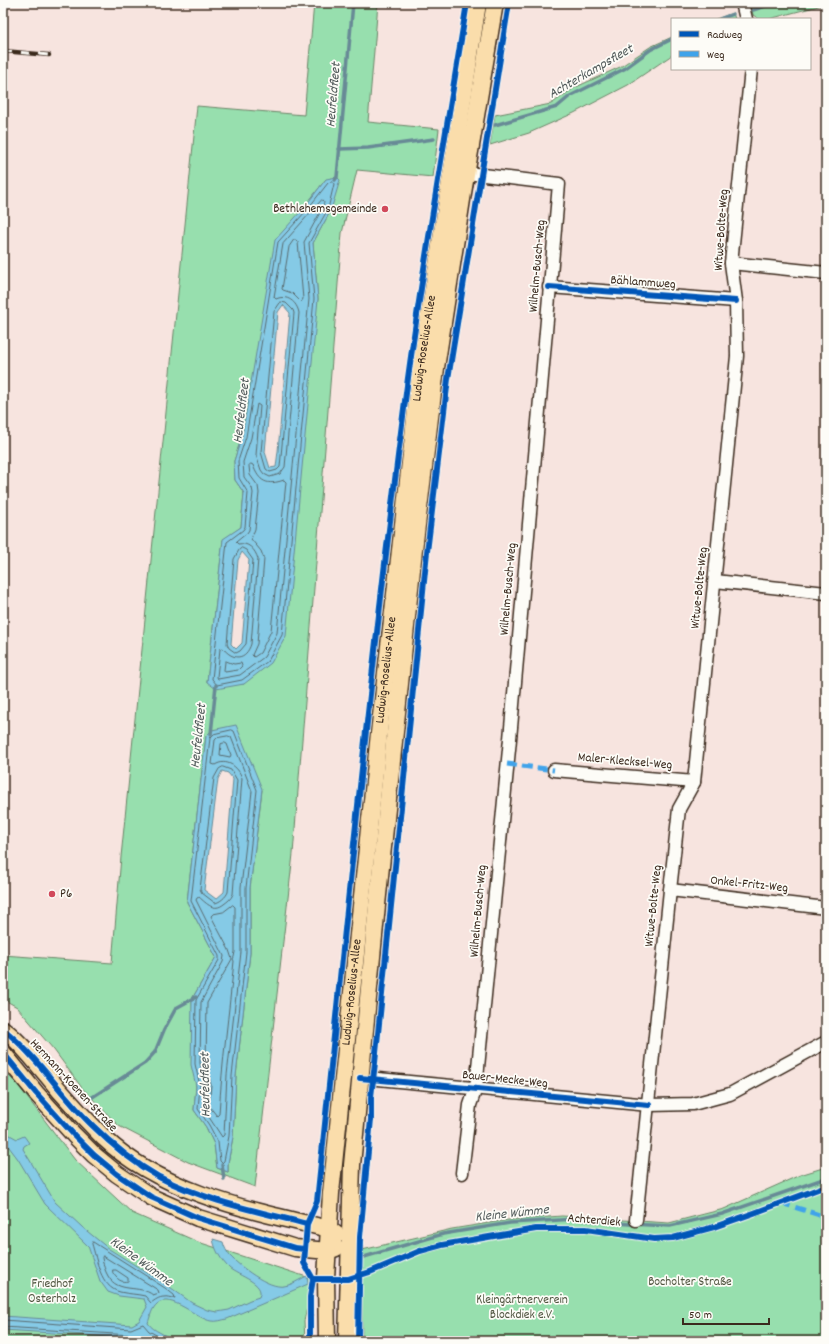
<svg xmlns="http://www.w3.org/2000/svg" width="829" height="1344" font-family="Dekko,sans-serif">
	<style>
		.green { fill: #97dfae; stroke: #698466; fill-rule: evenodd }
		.water { fill: #85cae6; stroke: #678a96; fill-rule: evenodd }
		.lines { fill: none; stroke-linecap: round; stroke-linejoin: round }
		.shore { stroke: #596a6e; stroke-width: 1 }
		.stream { stroke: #678a96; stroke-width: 3.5 }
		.minor-casing { stroke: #3b2a1e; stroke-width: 15 }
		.major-casing { stroke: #3b2a1e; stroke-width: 19 }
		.minor { stroke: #fdfcf7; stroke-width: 12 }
		.major { stroke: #faddab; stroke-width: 16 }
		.rail-casing { stroke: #3b2a1e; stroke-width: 4.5 }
		.rail { stroke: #fdfcf7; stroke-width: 3; stroke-dasharray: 9; stroke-linecap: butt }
		.quiet { stroke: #3fa3ea; stroke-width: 5; stroke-dasharray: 10 5; stroke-linecap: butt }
		.cycleway-casing { stroke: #fdfcf7; stroke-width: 8 }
		.cycleway { stroke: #0057b8; stroke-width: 6 }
		.poi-dot { fill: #d1495b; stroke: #fdfcf7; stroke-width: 1.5 }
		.labels { text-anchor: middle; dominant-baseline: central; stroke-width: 3.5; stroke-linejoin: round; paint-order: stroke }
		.poi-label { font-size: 13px; fill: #3b2a1e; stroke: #fdfcf7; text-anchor: end }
		.street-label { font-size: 13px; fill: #3b2a1e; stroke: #fdfcf7 }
		.park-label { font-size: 13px; fill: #525742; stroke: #fdfcf7 }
		.water-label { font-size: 14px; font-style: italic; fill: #515a5a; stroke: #fdfcf7 }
	</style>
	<rect width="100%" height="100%" fill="#f7e4df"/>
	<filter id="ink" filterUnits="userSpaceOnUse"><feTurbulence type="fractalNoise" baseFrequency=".025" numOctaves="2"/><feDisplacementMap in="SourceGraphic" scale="8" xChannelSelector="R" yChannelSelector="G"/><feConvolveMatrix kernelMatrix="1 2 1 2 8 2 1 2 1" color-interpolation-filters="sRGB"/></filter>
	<g filter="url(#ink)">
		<g class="green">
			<path d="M314,3H378L368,122L439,129L433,177L357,170L342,233L293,854L255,1187L188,1162L119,1126L82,1088L54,1050L17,1007L3,999V955L112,963L121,857L197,106L304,115ZM326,179L331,210L313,243L318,299L244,684L207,682L223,540L241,527L244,493L235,480L234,461L242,436L303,209ZM206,736L262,790L250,888V953L236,1076L233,1137L228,1163V1172L217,1168L214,1144L206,1127L194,1110L196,1086L192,999L216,957L187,902Z"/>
			<path d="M751,3H826V4L769,19H759L753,15Z"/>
			<path d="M733,13L735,19H716Z"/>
			<path d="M672,37V55L628,85L574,113L529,133L490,145L495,115L551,104L574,88L620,67L650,47Z"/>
			<path d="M3,1070L17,1084L75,1160L132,1213L198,1242L313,1279L304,1321L305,1341H3Z"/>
			<path d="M826,1167V1341H362V1250L452,1229L508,1220L562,1216L669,1223L724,1209L800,1175Z"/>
		</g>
		<g class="water">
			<path d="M337,177L340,180L331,210L313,243L318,299L286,636L271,663L244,684L216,689L207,682L223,539L241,527L244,493L235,480L234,461L242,436L275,240L303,209L326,179ZM283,305L290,313L278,451L276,467L270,468L265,452L278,312ZM242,552L249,560L242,643L236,649L231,644L238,560Z"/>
			<path d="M236,725L262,789L250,888V953L236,1076L233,1137L228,1163V1172L217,1168L214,1144L206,1127L194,1110L196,1086L191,1065L192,999L216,957L187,902L206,736L212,730ZM222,771L228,773L233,779L224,892L216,899L204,890L218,779Z"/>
			<path d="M3,1131L17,1139L24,1136L29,1143L24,1146L23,1149L55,1202L82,1227L109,1249L167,1285L192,1303L207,1310L217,1312L229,1310L250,1300L259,1297C266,1283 238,1276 229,1268C221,1260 215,1250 213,1239L223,1242C224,1247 227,1252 230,1256C239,1266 269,1289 284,1286C292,1285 300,1279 307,1276L308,1284L227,1319C222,1320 217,1322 211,1321C197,1319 171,1292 157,1304C152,1308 150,1317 148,1323C154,1332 165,1333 172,1341H148L85,1335L3,1330V1316L132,1325L139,1321L147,1307L144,1299L119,1296L108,1292L100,1281L88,1246L45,1204L18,1159L3,1139Z"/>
		</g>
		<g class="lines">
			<g class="shore">
				<path d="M333,182L334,184L328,209L309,243L314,299L282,635L268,661L242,680L217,685L212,679L227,542L243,530L245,527L248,493L239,478L238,461L246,437L278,242L306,211L328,183Z"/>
				<path d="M322,200L324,202L323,207L304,242L309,299L277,633L264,657L240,675L218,679L217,677L220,649L223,648C233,661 246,660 251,644L258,559C255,549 248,542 238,544L236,542L247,533L249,530L253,493L252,488L244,477L243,462L251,438L257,404L260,406L256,455L261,470L264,474L270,477L280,474L285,467L299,313C297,302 287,294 276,299L274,297L283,244Z"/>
				<path d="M294,240H296L298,242L303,299L301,302L292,293L283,290L282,289L289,247Z"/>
				<path d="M281,302L286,303L293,310L294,313L280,467L277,470L270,472L266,469L261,452L274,312Z"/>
				<path d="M251,464L253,465C259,482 267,486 284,480L286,482L271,631L260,653L254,657L252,655L257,644L264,559L261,551L251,539L255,529L259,493L258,486L250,475L249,466Z"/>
				<path d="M242,548L246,550L253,560L246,644L240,651L236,653L229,648L227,644L234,559L239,550Z"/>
				<path d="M226,661L234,664L241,663L242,666L238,670L225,672L224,670L225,662Z"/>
				<path d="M232,730L234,731L257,790L246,888V952L232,1076L229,1136L224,1161L222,1163L220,1161L218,1142L209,1125L198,1109L200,1086L195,1064L196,1000L219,960V956L191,901L210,738L214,734Z"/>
				<path d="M228,736L231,737L252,791L241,887V952L227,1075L224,1135L222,1137L203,1108L205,1085L200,1063L201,1002L223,962L224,956L196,900L197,898L199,897C207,904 214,912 224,904C228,901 231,899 233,894L242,778C238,766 226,758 215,765L212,764L215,740L217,738Z"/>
				<path d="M225,743L227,744L231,755L230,757L220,755L221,744Z"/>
				<path d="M223,767L231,770L237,780L228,892C226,897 220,902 215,903L202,893L200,889L214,778L219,769Z"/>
				<path d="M233,905L235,907V952L234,957L233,959L234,961C229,1012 222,1063 219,1114L217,1116L209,1106L211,1085L206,1063L207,1003L232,959L229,950L211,916L213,914L223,912Z"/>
				<path d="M93,1242L165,1288L174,1295L175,1298C171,1298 168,1296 164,1297C159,1297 155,1300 151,1303L145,1296C137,1294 128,1294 120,1292C100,1287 97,1260 92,1244Z"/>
				<path d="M103,1256L158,1290L159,1293L153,1295C139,1284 118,1294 108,1276C105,1271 103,1264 102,1258Z"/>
				<path d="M113,1270H116L128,1278V1281C121,1283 117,1279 113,1273Z"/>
				<path d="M3,1320L131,1329L143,1324L149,1331L167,1341"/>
				<path d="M3,1327L131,1335L135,1337L136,1341"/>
			</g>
			<g class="stream">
				<path d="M753,10L775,3"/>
				<path d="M720,19L733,14"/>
				<path d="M495,125L557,107L570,96L624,69L650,50L672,39"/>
				<path d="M339,149L368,148L434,139"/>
				<path d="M335,180L337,177L353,3"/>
				<path d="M211,734L216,685"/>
				<path d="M91,1098L145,1063L155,1052L164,1030L176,1008L196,997"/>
				<path d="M222,1165L224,1179"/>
				<path d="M364,1257L443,1234L510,1223L576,1219L629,1224L670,1226L722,1214L826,1178"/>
			</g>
			<g class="minor-casing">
				<g id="minor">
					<path d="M742,3L746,19"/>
					<path d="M731,263L826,273"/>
					<path d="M549,287L736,301"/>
					<path d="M715,581L826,593"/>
					<path d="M554,770L694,782"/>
					<path d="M670,890L826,908"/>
					<path d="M378,1079L649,1105L693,1104L730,1094L826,1042"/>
					<path d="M462,1173L470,1105L476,1088L510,739L559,184L467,173"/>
					<path d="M636,1220L670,890L679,809L694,782L737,356L736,301L731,263L751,69"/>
				</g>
			</g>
			<g class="major-casing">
				<g id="major">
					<path d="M3,1029C25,1046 42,1070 60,1091C74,1107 89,1123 104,1138C162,1193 253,1211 329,1229L337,1235"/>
					<path d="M3,1053L36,1093L74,1135L94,1155L117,1174L151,1197L198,1218L295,1248L328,1251L336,1248"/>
					<path id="s1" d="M327,1341L326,1278L331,1193L379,733L421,367L478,3"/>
					<path d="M347,1341L352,1165L377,905L414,550L436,368L463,193L495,3"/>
				</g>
			</g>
			<use href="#minor" class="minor"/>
			<use href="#major" class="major"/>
			<g class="rail-casing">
				<path id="rail" d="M3,51L49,55"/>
			</g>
			<use href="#rail" class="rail"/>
			<g class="quiet">
				<path d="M507,764L554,770"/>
				<path d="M781,1203L826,1217"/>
			</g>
			<g class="cycleway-casing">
				<g id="cycleway">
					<path d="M549,287L736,301"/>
					<path d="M3,1029C37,1056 61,1095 92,1125C112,1145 134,1163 159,1177C205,1201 257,1211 307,1224"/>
					<path d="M3,1053L36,1093L74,1135L94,1155L117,1174L151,1197L198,1218L295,1248L305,1249"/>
					<path d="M360,1078L649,1105"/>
					<path d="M313,1279H348L370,1272L420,1251L442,1245L536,1229H586L654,1239L673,1238L714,1227L754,1213L826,1186"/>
					<path d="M310,1341V1297L313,1279L304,1263L307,1224L317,1201C345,932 371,662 406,393C423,263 446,133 467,3"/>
					<path d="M358,1341L360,1237L371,1119V1097L375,1063L427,552L448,379L509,3"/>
				</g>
			</g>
			<use href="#cycleway" class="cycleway"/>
		</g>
	</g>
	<g class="poi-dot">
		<circle cx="385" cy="209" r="4"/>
		<circle cx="52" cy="894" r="4"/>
	</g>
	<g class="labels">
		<g class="poi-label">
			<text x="377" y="209">Bethlehemsgemeinde</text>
			<text x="60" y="894" text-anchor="start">P6</text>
		</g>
		<g class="street-label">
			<text transform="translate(722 230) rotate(-86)">Witwe-Bolte-Weg</text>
			<text transform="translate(538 266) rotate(-85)">Wilhelm-Busch-Weg</text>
			<text transform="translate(643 283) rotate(4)">Bählammweg</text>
			<text stroke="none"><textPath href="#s1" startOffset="998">Ludwig-Roselius-Allee</textPath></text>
			<text transform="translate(700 588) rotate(-84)">Witwe-Bolte-Weg</text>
			<text transform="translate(509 589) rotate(-85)">Wilhelm-Busch-Weg</text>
			<text stroke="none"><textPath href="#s1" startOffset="674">Ludwig-Roselius-Allee</textPath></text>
			<text transform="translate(625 762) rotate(5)">Maler-Klecksel-Weg</text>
			<text transform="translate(749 885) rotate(6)">Onkel-Fritz-Weg</text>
			<text transform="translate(654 906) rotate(-84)">Witwe-Bolte-Weg</text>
			<text transform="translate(479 911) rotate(-85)">Wilhelm-Busch-Weg</text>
			<text stroke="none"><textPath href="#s1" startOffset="350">Ludwig-Roselius-Allee</textPath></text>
			<text transform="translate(505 1080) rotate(6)">Bauer-Mecke-Weg</text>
			<text transform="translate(73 1086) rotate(47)">Hermann-Koenen-Straße</text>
			<text transform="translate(594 1221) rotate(5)">Achterdiek</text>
		</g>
		<g class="park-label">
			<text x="690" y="1282">Bocholter Straße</text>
			<text x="52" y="1284">Friedhof<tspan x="52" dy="15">Osterholz</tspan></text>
			<text x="522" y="1300">Kleingärtnerverein<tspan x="522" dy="15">Blockdiek e.V.</tspan></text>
		</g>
		<g class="water-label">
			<text transform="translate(591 72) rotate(-30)">Achterkampsfleet</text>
			<text transform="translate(334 95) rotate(-85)">Heufeldfleet</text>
			<text transform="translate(242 411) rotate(-83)">Heufeldfleet</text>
			<text transform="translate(199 736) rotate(-84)">Heufeldfleet</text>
			<text transform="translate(206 1085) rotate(-91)">Heufeldfleet</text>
			<text transform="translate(512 1214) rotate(-6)">Kleine Wümme</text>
			<text transform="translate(141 1262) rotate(36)">Kleine Wümme</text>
		</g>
	</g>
	<rect width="829" height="1344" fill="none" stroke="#fdfcf7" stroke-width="16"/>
	<rect x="8" y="8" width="813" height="1328" fill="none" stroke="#3b2a1e" stroke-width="1.5" filter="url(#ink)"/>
	<rect x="671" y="18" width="140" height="52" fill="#fdfcf7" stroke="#afa8a0"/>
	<rect x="679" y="31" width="20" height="6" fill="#0057b8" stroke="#afa8a0"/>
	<text x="707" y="38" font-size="12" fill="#3b2a1e">Radweg</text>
	<rect x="679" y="51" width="20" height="6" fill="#3fa3ea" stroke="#afa8a0"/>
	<text x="707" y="58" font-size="12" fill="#3b2a1e">Weg</text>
	<path d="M683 1318v6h86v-6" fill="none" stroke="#3b2a1e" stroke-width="2"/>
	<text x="689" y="1318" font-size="12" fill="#3b2a1e" stroke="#fdfcf7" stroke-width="3" paint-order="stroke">50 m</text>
</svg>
